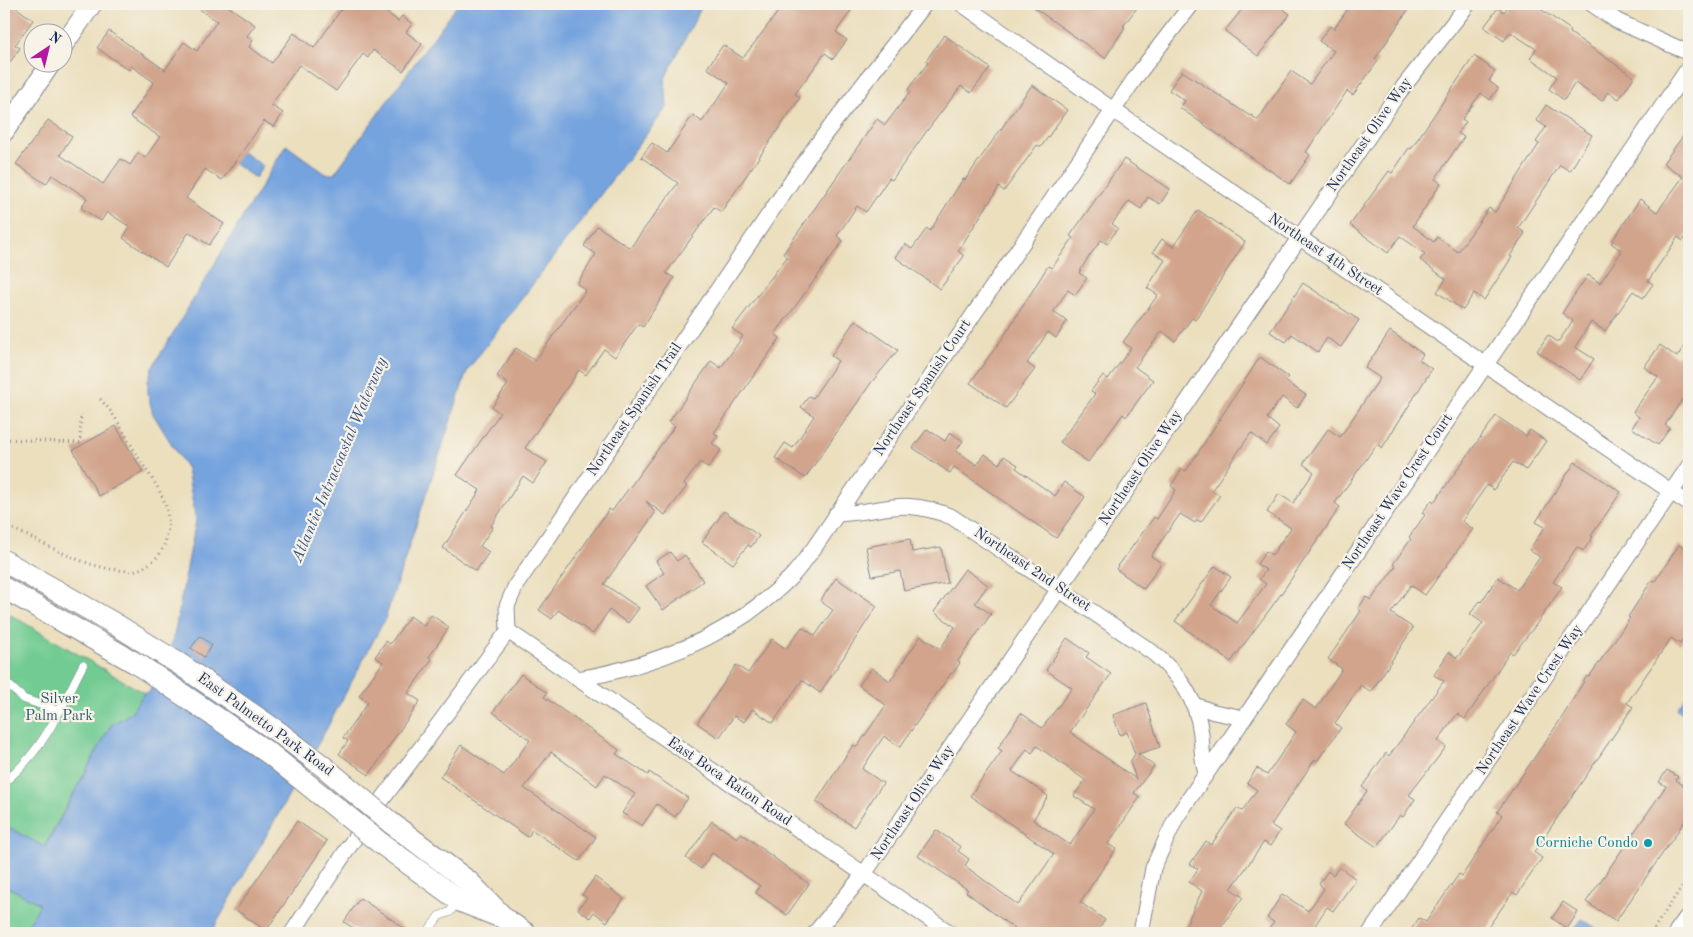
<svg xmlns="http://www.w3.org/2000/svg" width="1693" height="937" font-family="'Old Standard TT',serif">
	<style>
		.green { fill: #71cb92; stroke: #467d78 }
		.water { fill: #75a3de; stroke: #48699e }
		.building { fill: #d2a48c; fill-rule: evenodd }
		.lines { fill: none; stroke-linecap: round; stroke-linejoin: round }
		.service-casing { stroke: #83878e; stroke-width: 9 }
		.minor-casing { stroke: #83878e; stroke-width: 17 }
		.tertiary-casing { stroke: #83878e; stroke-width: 21 }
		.secondary-casing { stroke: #83878e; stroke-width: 23 }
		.path { stroke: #83878e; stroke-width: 3; stroke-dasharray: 1 4; stroke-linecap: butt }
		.service { stroke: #fff; stroke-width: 8 }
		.minor { stroke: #fff; stroke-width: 15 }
		.tertiary { stroke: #fff; stroke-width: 19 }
		.secondary { stroke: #fff; stroke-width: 21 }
		.secondary-bridge-casing { stroke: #83878e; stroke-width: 23; stroke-linecap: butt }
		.secondary-bridge { stroke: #fff; stroke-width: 21 }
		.culture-dot { fill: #0f9aa8; stroke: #f7f3e8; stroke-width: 2 }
		.labels { text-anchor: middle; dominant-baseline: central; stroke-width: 4.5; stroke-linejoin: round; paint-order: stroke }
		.street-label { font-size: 15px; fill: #1b2f5e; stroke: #f7f3e8 }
		.park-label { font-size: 15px; fill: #30566b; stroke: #f7f3e8 }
		.culture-label { font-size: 15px; fill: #0d838f; stroke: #f7f3e8; text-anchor: end }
		.water-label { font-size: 16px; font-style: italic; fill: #365284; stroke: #f7f3e8 }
	</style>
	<rect width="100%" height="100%" fill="#f7f3e8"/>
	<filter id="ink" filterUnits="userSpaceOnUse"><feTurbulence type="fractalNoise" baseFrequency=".02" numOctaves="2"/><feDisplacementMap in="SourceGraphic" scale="10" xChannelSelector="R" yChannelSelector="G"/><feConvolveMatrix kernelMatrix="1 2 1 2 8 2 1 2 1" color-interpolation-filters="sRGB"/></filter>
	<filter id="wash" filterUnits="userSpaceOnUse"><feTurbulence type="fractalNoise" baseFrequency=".0096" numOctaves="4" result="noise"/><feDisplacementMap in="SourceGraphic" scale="20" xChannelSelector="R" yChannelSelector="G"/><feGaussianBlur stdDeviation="1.12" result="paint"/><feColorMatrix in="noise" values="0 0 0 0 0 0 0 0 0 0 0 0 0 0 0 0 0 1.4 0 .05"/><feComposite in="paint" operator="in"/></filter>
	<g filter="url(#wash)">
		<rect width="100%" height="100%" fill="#ebdfbe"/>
		<g class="green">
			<path d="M4,611L144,693L131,713L111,725L44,847L4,825Z"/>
			<path d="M4,885L40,904L23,933H4Z"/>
		</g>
		<g class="water">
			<path d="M458,4H703L665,78L667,107L467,371L385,619L327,728L211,933H23L40,904L4,885V825L45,847L111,725L131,713L144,693H149L173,641L196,521L187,469L153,414L148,395V381L152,368L286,145L326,174H334Z"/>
			<path d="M233,145L263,166L255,178L224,157Z"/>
			<path d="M1689,691V715L1688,717L1677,709Z"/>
			<path d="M1582,919L1603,933H1578L1574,930Z"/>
		</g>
		<g id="blocks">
			<g class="building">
				<path d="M4,4H11L33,20L15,45L20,48L4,71Z"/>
				<path d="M192,4H225L255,25L247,36L253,40L249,47L272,63L294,33L314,48L345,4H375L398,21L402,16L412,24L406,32L422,44L403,71L373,50L368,58L363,54L336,91L299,65L271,105L283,113L274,127L264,121L222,180L205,169L186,198L224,224L209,245L189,232L166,267L123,238L130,227L107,212L101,221L81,208L87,198L52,175L46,184L16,164L48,120L72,136L60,155L103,184L121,159L130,165L138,153L145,158L160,137L130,117L154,82L131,66L129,70L97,48L109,31L165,70L184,42L197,51L217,21Z"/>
				<path d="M784,4H845L852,9L836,32L847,40L833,59L825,53L795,94L800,98L721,212L714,207L666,273L674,278L643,327L638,324L615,357L604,349L586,375L579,370L525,448L547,462L533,483L523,476L491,526L493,527L480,546L489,552L476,571L443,548L480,490L457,475L500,413L492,407L508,384L497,376L516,348L535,361L586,290L577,284L596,254L584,246L597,226L630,248L678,183L641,157L652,143L667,153L693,115L702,122L729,83L707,68L723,45L743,58Z"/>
				<path d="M1029,4H1140L1123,26L1125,27L1105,58Z"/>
				<path d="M1246,4H1276L1290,14L1258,56L1225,31Z"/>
				<path d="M1351,4H1399L1408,10L1375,59L1378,61L1353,95L1347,91L1306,152L1310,155L1290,184L1180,108L1185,101L1169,90L1182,71L1250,116L1251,115L1258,120L1291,71L1310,84L1334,51L1319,41L1330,26L1334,29Z"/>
				<path d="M1510,4H1533L1571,30L1570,33L1634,77L1619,99L1608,92L1602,101L1575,83L1564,100L1549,89L1557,77L1530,58L1536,49L1510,32L1504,41L1484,27L1498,8L1504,12Z"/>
				<path d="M944,35L990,68L971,93L961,86L926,132L892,180L889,178L866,212L857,206L837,236L843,241L775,334L780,338L714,433L718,436L712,443L721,450L708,468L700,462L684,484L687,486L665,515L646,501L655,513L604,584L639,608L628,623L609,610L593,634L558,610L552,619L539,610L609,509L612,511L675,426L669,422L711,361L721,368L743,336L732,329L787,257L783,254L877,119L885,125L910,92L908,89L928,63L926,61Z"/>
				<path d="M1474,56L1495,71L1489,81L1498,88L1490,100L1481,93L1462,119L1466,122L1458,133L1464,137L1435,179L1441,183L1413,226L1434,242L1437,237L1458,252L1489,208L1495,212L1539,144L1536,142L1546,127L1536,120L1546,105L1592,135L1570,171L1560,165L1518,228L1525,233L1510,256L1512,257L1484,300L1474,293L1463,310L1437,292L1446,279L1420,260L1425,254L1400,236L1388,253L1350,225L1389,171L1392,173L1409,148L1411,149Z"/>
				<path d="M1032,85L1067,110L1041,147L1037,145L1004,191L999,187L958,251L964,256L940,289L895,257L905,244L912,249L927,228L930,231L963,179L965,180Z"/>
				<path d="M1689,128V231L1683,241L1678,237L1648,281L1653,284L1643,298L1633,291L1605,331L1591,322L1575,347L1594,359L1580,380L1537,351L1548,335L1558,342L1573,321L1562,313L1588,275L1600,283L1622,251L1611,243L1640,199L1657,212L1683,177L1663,163Z"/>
				<path d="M1124,159L1170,189L1160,204L1148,197L1141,209L1129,201L1112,224L1118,228L1107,244L1101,240L1086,261L1079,273L1087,278L1075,295L1068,290L1053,312L1067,321L1056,338L1048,332L1027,363L1035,369L1006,408L970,383L1004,336L1048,266L1052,268L1073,238L1070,236Z"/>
				<path d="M1198,210L1245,242L1195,320L1192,318L1175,341L1162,331L1135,367L1153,380L1126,417L1123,414L1088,462L1060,442L1095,394L1091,391L1103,375L1108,379L1131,348L1123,342L1158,295L1147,288L1165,260L1153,252L1162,239L1173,247Z"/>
				<path d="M1303,283L1359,320L1341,347L1327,338L1318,352L1292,334L1286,342L1270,332Z"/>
				<path d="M855,320L898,350L871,383L805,478L775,458L785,443L793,448L814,416L801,407L809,396L813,398L838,361L831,356Z"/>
				<path d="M1390,331L1423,354L1419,360L1432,369L1382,448L1377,444L1335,503L1340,507L1281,594L1231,662L1175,621L1215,566L1231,577L1211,605L1237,623L1266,584L1259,579L1266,570L1257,564L1266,551L1272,555L1291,528L1267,512L1279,494L1293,503L1314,472L1303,464L1328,429L1340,437L1380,378L1365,368Z"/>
				<path d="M1689,338V389L1665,425L1670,428L1658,445L1632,428L1639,417L1633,412L1658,377L1644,367L1660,345L1677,357Z"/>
				<path d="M1260,357L1288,377L1285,381L1306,395L1297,408L1282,397L1267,418L1279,428L1267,445L1251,433L1212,490L1220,495L1201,522L1197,520L1195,523L1180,514L1151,556L1161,563L1144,589L1116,569L1154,517L1157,519L1176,490L1171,486L1182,469L1186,471Z"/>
				<path d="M1496,416L1526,436L1530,430L1546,441L1526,470L1513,462L1494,490L1487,485L1462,521L1473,529L1425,595L1411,585L1391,613L1413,628L1371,692L1361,685L1335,723L1341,728L1317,761L1315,759L1271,825L1280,831L1270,846L1264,842L1231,889L1243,897L1217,933H1182L1202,891L1189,882L1198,869L1190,864L1206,841L1211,845L1237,808L1242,811L1257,790L1247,783L1257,768L1267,775L1296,732L1286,724L1303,700L1316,709L1342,669L1328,659L1361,611L1358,609L1366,597L1371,600L1396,566L1393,564L1411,539L1409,537L1425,515L1422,513L1432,500L1434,502Z"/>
				<path d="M116,426L143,472L99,496L73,450Z"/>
				<path d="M927,429L945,441L950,432L963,441L956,451L977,465L985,454L999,464L1004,456L1018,465L1016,468L1055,496L1064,482L1085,497L1056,538L954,467L950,473L913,448Z"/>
				<path d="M1575,462L1621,492L1591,536L1593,537L1583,551L1577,547L1553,582L1562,587L1535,626L1513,654L1510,652L1465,719L1457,714L1438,741L1446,747L1409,795L1415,799L1403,817L1400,815L1377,847L1344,824L1367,791L1362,787L1386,753L1389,756L1444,681L1434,675L1449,652L1457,658L1483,623L1470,614L1480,601L1481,602L1498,577L1517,590L1540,557L1529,550L1545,527L1536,522Z"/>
				<path d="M724,511L759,536L751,547L748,545L733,564L702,542Z"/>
				<path d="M910,539L912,552L941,547L948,583L904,591L900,571L872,576L866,547Z"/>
				<path d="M1679,545L1689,552V632L1680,644L1671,638L1627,703L1633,707L1534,852L1542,858L1517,895L1513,892L1484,933H1409L1419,918L1426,922L1459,874L1462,876L1502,815L1497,812L1563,716L1587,676L1589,677L1630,618L1628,617L1652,580L1655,581Z"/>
				<path d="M670,552L677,561L685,555L703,581L663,610L646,586L664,573L656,561Z"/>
				<path d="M965,569L988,585L975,603L991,614L958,661L960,663L952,674L951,673L900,747L884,736L862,769L883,783L854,827L816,802L853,745L857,747L886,705L859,685L872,668L890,681L921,636L940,649L955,627L934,612Z"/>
				<path d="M836,578L877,606L820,693L802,680L773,723L752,709L744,722L734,716L719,738L697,723L736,665L748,673L772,639L786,649L802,627L815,636L833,610L820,601Z"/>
				<path d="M431,615L449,627L429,657L432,659L408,693L420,701L369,775L339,754L348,741L343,738L368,702L359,696L383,662L375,657L386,641L390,644L410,616L424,626Z"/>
				<path d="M200,636L212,645L204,657L191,648Z"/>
				<path d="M1067,638L1089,653L1086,657L1111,674L1070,732L1136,779L1130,762L1135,754L1127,732L1120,735L1113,715L1146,703L1160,747L1138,754L1154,766L1134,793L1140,797L1108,844L1116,849L1080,902L1105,920L1096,933H1020L966,892L968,890L918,856L936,830L961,847L958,851L969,859L965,866L1018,905L1054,854L970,796L1002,751L998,748L1021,713L1042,728L1072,688L1046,670ZM1037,746L1085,780L1074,796L1094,809L1070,845L1033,820L1048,796L1012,771L1027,749L1032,753Z"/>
				<path d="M521,674L547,693L544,697L619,750L616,754L648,775L649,772L688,798L675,817L657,804L642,826L622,813L635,794L605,774L597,786L551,752L524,788L596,837L579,861L532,830L528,837L440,777L461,745L504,775L530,740L493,712Z"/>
				<path d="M1667,770L1678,777L1676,780L1689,790V815L1616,921L1586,902L1666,786L1659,782Z"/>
				<path d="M297,821L327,841L266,931L236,910Z"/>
				<path d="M712,821L737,838L741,833L809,884L787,915L756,893L760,886L712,853L701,869L686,858Z"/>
				<path d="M1339,867L1356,879L1333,911L1327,907L1310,933H1266L1274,922L1267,918L1282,894L1308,911L1324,889L1319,884L1328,871L1333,875Z"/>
				<path d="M595,877L624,899L607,922L594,912L590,918L578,909L587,898L582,895Z"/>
				<path d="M360,898L391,919L411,933H361L344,922Z"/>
				<path d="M1563,902L1578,912L1567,929L1552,918Z"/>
			</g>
		</g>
	</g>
	<g filter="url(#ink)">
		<use href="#blocks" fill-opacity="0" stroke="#83878e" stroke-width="1"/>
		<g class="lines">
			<g class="service-casing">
				<g id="service">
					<path d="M4,681L24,699L59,711"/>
					<path d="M4,782C44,751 60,709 83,665"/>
					<path d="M427,933L439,916L450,912L457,901"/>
				</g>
			</g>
			<g class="minor-casing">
				<g id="minor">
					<path d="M962,4L1113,110L1689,504"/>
					<path d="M1592,4L1617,21L1689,53"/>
					<path d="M836,514C885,512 902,496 952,517L1152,652C1179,674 1197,699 1201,734C1202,748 1202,760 1206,773"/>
					<path d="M508,631L950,933"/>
					<path d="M578,679C657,665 733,635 790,578C799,569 806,558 814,548L1138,74L1192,4"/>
					<path d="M1194,705L1214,712L1244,718"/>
					<path d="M292,933L364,824L508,631L507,606L516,585L815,147L925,4"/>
					<path d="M815,933L864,874L1397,95L1468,4"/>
					<path d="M1141,933L1153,868L1176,818L1689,67"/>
					<path d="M1370,933L1689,466"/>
				</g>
			</g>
			<g class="tertiary-casing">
				<g id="tertiary">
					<path d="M62,47L92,4"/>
					<path d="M4,132L52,62"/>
				</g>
			</g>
			<g class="secondary-casing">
				<g id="secondary">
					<path d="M4,561L115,624L181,665L281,734"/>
					<path d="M4,588L139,665L270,754"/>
					<path d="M391,823L469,882L505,919L525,933"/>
					<path d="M379,842L460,901L498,916"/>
					<path d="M1679,933L1689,919"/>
				</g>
			</g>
			<g class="path">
				<path d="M4,439L80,443L81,414"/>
				<path d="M4,525C45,542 85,571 132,571C142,570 151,563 158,556C163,550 165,543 167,536C173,503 156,486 140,460C126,438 117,415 98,397"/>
				<path d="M1651,933L1689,876"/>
			</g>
			<use href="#service" class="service"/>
			<use href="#minor" class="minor"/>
			<use href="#tertiary" class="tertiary"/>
			<use href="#secondary" class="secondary"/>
			<g class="secondary-bridge-casing">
				<g id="secondary-bridge">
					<path d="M281,734L324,767L391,823"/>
					<path d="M270,754L379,842"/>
				</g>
			</g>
			<use href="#secondary-bridge" class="secondary-bridge"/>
		</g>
	</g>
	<circle class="culture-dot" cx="1648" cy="843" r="5"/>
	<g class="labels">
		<g class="street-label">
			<text transform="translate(1370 135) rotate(-55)">Northeast Olive Way</text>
			<text transform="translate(1325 255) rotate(34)">Northeast 4th Street</text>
			<text transform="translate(923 388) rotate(-56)">Northeast Spanish Court</text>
			<text transform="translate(635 410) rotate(-56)">Northeast Spanish Trail</text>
			<text transform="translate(1141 468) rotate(-56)">Northeast Olive Way</text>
			<text transform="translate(1398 492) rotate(-56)">Northeast Wave Crest Court</text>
			<text transform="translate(1032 570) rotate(34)">Northeast 2nd Street</text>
			<text transform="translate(1530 700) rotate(-56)">Northeast Wave Crest Way</text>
			<text transform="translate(265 725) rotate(36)">East Palmetto Park Road</text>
			<text transform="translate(729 782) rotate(34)">East Boca Raton Road</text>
			<text transform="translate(913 803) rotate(-56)">Northeast Olive Way</text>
		</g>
		<g class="park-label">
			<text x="59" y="699">Silver<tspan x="59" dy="17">Palm Park</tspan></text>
		</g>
		<g class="culture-label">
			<text x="1638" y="843">Corniche Condo</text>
		</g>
		<g class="water-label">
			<text transform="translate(340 460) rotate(-67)">Atlantic Intracoastal Waterway</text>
		</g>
	</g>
	<rect width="1693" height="937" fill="none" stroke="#f7f3e8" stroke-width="20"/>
	<g transform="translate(48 48) rotate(35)"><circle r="24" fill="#f7f3e8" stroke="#9fa5b1"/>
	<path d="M0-4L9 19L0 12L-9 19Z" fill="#b5179e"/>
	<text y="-8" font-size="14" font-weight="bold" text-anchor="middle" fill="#1b2f5e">N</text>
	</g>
</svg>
